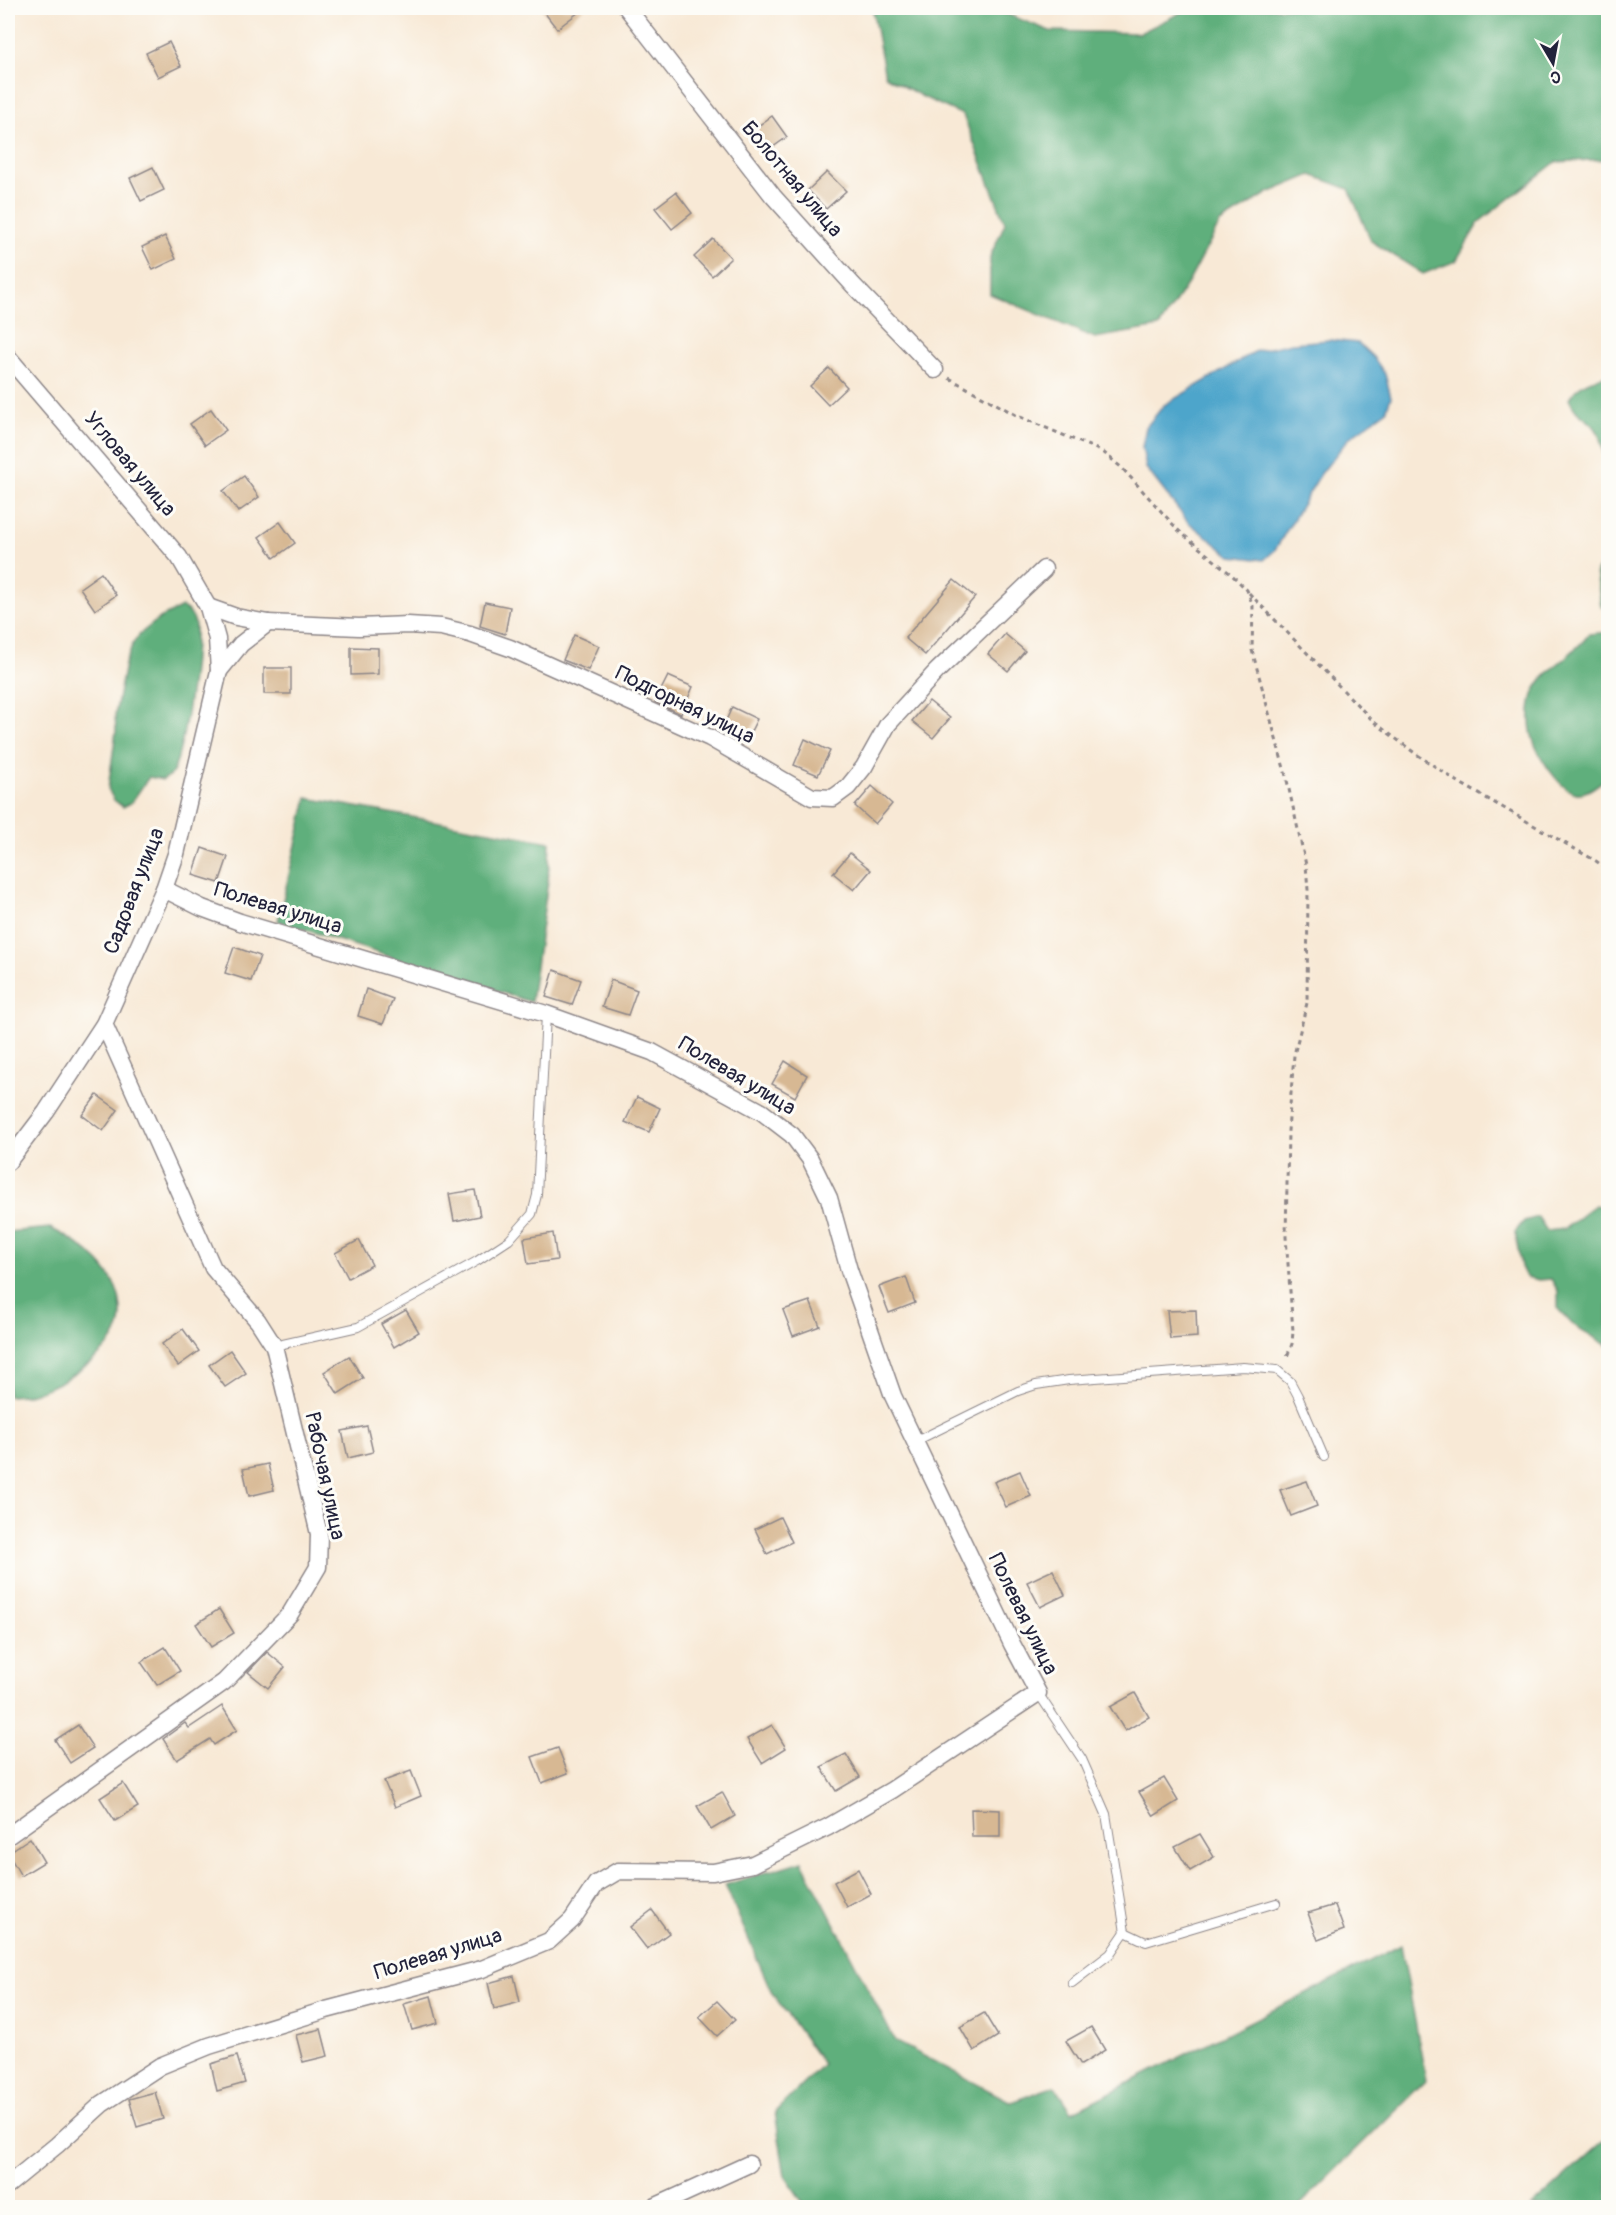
<svg xmlns="http://www.w3.org/2000/svg" width="1616" height="2215" font-family="Pangolin,sans-serif">
	<style>
		.forest { fill: #5eaf7b; stroke: #40685b; stroke-width: 1.5 }
		.water { fill: #4ea5cb; stroke: #386483; stroke-width: 1.5 }
		.building { fill: #d7b893 }
		.lines { fill: none; stroke-linecap: round; stroke-linejoin: round }
		.service-casing { stroke: #8d8688; stroke-width: 10 }
		.minor-casing { stroke: #8d8688; stroke-width: 19 }
		.path { stroke: #8d8688; stroke-width: 3; stroke-dasharray: 4.5 4.5; stroke-linecap: butt }
		.service { stroke: #fff; stroke-width: 8 }
		.minor { stroke: #fff; stroke-width: 16 }
		.labels { text-anchor: middle; dominant-baseline: central; stroke-width: 6; stroke-linejoin: round; paint-order: stroke }
		.street-label { font-size: 21px; fill: #22223b; stroke: #fdfcf7 }
	</style>
	<rect width="100%" height="100%" fill="#fdfcf7"/>
	<filter id="ink" filterUnits="userSpaceOnUse"><feTurbulence type="fractalNoise" baseFrequency=".0167" numOctaves="2"/><feDisplacementMap in="SourceGraphic" scale="12" xChannelSelector="R" yChannelSelector="G"/><feConvolveMatrix kernelMatrix="1 2 1 2 8 2 1 2 1" color-interpolation-filters="sRGB"/></filter>
	<filter id="wash" filterUnits="userSpaceOnUse"><feTurbulence type="fractalNoise" baseFrequency=".008" numOctaves="4" result="noise"/><feDisplacementMap in="SourceGraphic" scale="24" xChannelSelector="R" yChannelSelector="G"/><feGaussianBlur stdDeviation="1.35" result="paint"/><feColorMatrix in="noise" values="0 0 0 0 0 0 0 0 0 0 0 0 0 0 0 0 0 1.4 0 .05"/><feComposite in="paint" operator="in"/></filter>
	<g filter="url(#wash)">
		<rect width="100%" height="100%" fill="#f8e9d6"/>
		<g class="forest">
			<path d="M872,8H994V9L1050,31L1140,33L1190,8H1608V159L1556,162L1479,222L1456,261L1423,274L1371,241L1349,189L1311,175L1268,193L1220,223L1188,283L1159,327L1095,338L990,294V257L1005,223L963,115L923,97L885,76Z"/>
			<path d="M1603,376L1608,378V483C1605,468 1604,444 1597,431C1589,416 1578,420 1569,399C1577,385 1588,381 1603,376Z"/>
			<path d="M1608,560V613L1601,606L1596,571L1605,561Z"/>
			<path d="M182,607C188,610 191,614 194,620C200,638 183,761 171,775C169,777 165,778 163,780L149,777L131,803L123,807L114,800L108,789L116,731L115,715L125,664L133,643L141,633L160,618Z"/>
			<path d="M1608,632V777C1599,783 1588,795 1576,793C1560,790 1541,759 1535,745C1529,730 1528,710 1533,695C1543,668 1573,657 1589,634Z"/>
			<path d="M307,798L550,842L548,881L531,1002L278,921Z"/>
			<path d="M1595,1205L1608,1209V1346L1572,1324L1558,1309V1291L1551,1279L1539,1280L1526,1277L1521,1267L1515,1232L1524,1221L1538,1217L1547,1231L1564,1229Z"/>
			<path d="M50,1228C84,1244 123,1274 121,1316C120,1351 64,1383 35,1393C27,1396 16,1395 8,1396V1232Z"/>
			<path d="M802,1861L895,2041L1011,2102L1055,2086L1072,2112L1401,1945L1426,2080L1298,2207H806L785,2176L775,2112L823,2064L772,1993L725,1885Z"/>
			<path d="M1608,2138V2207H1531Z"/>
		</g>
		<path class="water" d="M1329,340L1358,343L1374,358L1385,374L1391,397L1386,411L1349,438L1320,475L1275,550L1264,560L1231,556L1188,522L1146,468L1142,447L1146,427L1164,405L1256,351L1292,343Z"/>
		<g id="blocks">
			<g class="building">
				<path d="M541,8H584L557,29Z"/>
				<path d="M169,42L181,66L158,77L146,53Z"/>
				<path d="M772,116L787,137L766,152L751,131Z"/>
				<path d="M153,167L164,190L141,201L130,178Z"/>
				<path d="M827,172L846,191L826,209L808,190Z"/>
				<path d="M676,192L692,213L672,229L655,208Z"/>
				<path d="M165,236L176,259L153,270L142,247Z"/>
				<path d="M713,239L731,258L712,276L694,257Z"/>
				<path d="M829,368L847,387L828,405L810,386Z"/>
				<path d="M211,409L226,430L205,445L190,424Z"/>
				<path d="M244,476L259,497L238,512L223,491Z"/>
				<path d="M280,522L295,543L274,558L259,537Z"/>
				<path d="M101,573L116,595L95,610L80,588Z"/>
				<path d="M954,580L975,597L925,655L905,638Z"/>
				<path d="M485,602L510,607L505,634L480,626Z"/>
				<path d="M1005,634L1025,651L1008,671L988,654Z"/>
				<path d="M574,635L599,646L588,670L563,660Z"/>
				<path d="M351,647L378,648V674L351,675Z"/>
				<rect x="264" y="668" width="27" height="26"/>
				<path d="M668,676L693,687L681,714L655,702Z"/>
				<path d="M929,701L950,718L933,738L912,721Z"/>
				<path d="M732,707L757,719L745,743L721,732Z"/>
				<path d="M805,739L830,751L818,775L794,765Z"/>
				<path d="M872,786L892,804L875,824L855,806Z"/>
				<path d="M202,848L228,857L219,883L193,875Z"/>
				<path d="M850,853L871,870L854,890L833,873Z"/>
				<path d="M234,947L260,956L251,981L225,973Z"/>
				<path d="M554,970L581,980L572,1005L546,997Z"/>
				<path d="M611,980L637,990L628,1015L602,1007Z"/>
				<path d="M366,989L393,999L383,1024L358,1016Z"/>
				<path d="M785,1061L807,1075L795,1097L772,1084Z"/>
				<path d="M97,1095L118,1110L103,1131L82,1115Z"/>
				<path d="M637,1097L660,1108L649,1132L625,1122Z"/>
				<path d="M475,1190L480,1216L454,1221L449,1194Z"/>
				<path d="M553,1233L557,1260L528,1264L524,1238Z"/>
				<path d="M359,1240L372,1265L348,1278L335,1253Z"/>
				<path d="M906,1277L915,1303L889,1313L879,1287Z"/>
				<path d="M810,1301L820,1326L793,1336L783,1310Z"/>
				<path d="M406,1310L419,1332L394,1347L381,1324Z"/>
				<path d="M1196,1310L1197,1337L1170,1339L1167,1311Z"/>
				<path d="M183,1329L199,1351L178,1366L162,1344Z"/>
				<path d="M230,1350L246,1373L225,1387L209,1365Z"/>
				<path d="M349,1356L363,1378L338,1394L324,1372Z"/>
				<path d="M367,1426L373,1452L348,1458L342,1431Z"/>
				<path d="M268,1464L274,1490L249,1496L243,1469Z"/>
				<path d="M1020,1471L1031,1496L1006,1507L994,1482Z"/>
				<path d="M1307,1481L1317,1506L1291,1516L1280,1490Z"/>
				<path d="M780,1517L792,1542L767,1554L755,1529Z"/>
				<path d="M1053,1570L1065,1595L1040,1607L1027,1582Z"/>
				<path d="M219,1609L234,1633L211,1647L196,1624Z"/>
				<path d="M165,1647L180,1671L157,1685L141,1662Z"/>
				<path d="M267,1652L285,1667L268,1688L248,1672Z"/>
				<path d="M1135,1693L1149,1717L1125,1731L1110,1707Z"/>
				<path d="M222,1706L237,1730L214,1745L210,1739L177,1760L163,1739L185,1723L189,1728Z"/>
				<path d="M78,1725L93,1748L70,1763L55,1740Z"/>
				<path d="M772,1725L786,1748L762,1763L747,1739Z"/>
				<path d="M558,1748L568,1773L542,1783L532,1757Z"/>
				<path d="M846,1754L860,1777L836,1791L821,1767Z"/>
				<path d="M411,1771L421,1796L395,1807L384,1781Z"/>
				<path d="M1164,1778L1178,1801L1154,1816L1139,1792Z"/>
				<path d="M123,1783L138,1807L115,1821L100,1798Z"/>
				<path d="M722,1792L735,1816L711,1830L697,1806Z"/>
				<path d="M971,1809L1000,1810V1837H972Z"/>
				<path d="M1200,1834L1214,1857L1190,1871L1175,1847Z"/>
				<path d="M30,1838L44,1862L21,1876L8,1853Z"/>
				<path d="M858,1869L871,1894L847,1907L834,1882Z"/>
				<path d="M1335,1905L1344,1930L1318,1940L1308,1913Z"/>
				<path d="M652,1910L669,1933L647,1949L630,1927Z"/>
				<path d="M514,1976L520,2002L494,2009L488,1983Z"/>
				<path d="M431,1996L438,2023L412,2030L404,2004Z"/>
				<path d="M717,2001L735,2020L717,2036L699,2017Z"/>
				<path d="M984,2013L998,2036L974,2051L960,2027Z"/>
				<path d="M1091,2027L1105,2050L1081,2065L1066,2041Z"/>
				<path d="M321,2029L328,2056L303,2062L296,2035Z"/>
				<path d="M237,2056L245,2083L217,2091L211,2064Z"/>
				<path d="M155,2092L163,2119L137,2127L129,2099Z"/>
			</g>
		</g>
	</g>
	<g filter="url(#ink)">
		<use href="#blocks" fill-opacity="0" stroke="#8d8688" stroke-width="1.5"/>
		<g class="lines">
			<g class="service-casing">
				<g id="service">
					<path d="M274,1346L358,1327L477,1261L509,1240L532,1214L537,1195L546,1014"/>
					<path d="M914,1442L1018,1391L1036,1385L1069,1380L1243,1367L1277,1370L1290,1381L1298,1396L1324,1457"/>
					<path d="M1038,1693L1082,1759L1106,1814L1125,1932"/>
					<path d="M1072,1983L1110,1954L1125,1932L1146,1942L1276,1903"/>
				</g>
			</g>
			<g class="minor-casing">
				<g id="minor">
					<path d="M627,8L773,196L853,285L935,370"/>
					<path d="M8,357L179,557L208,607L217,639L219,671L176,854L164,889L104,1024L46,1112L8,1162"/>
					<path d="M208,607L236,617L268,623L359,627L408,625L441,627L470,634L510,648L710,738L812,797L833,798L848,787L864,767L888,724L937,671L1044,569"/>
					<path d="M219,671L241,644L268,623"/>
					<path d="M8,1836L224,1682L290,1614L318,1567L319,1534L274,1346L258,1321L213,1268L104,1024"/>
					<path d="M8,2185L57,2145L102,2104L160,2066L209,2046L326,2010L482,1969L549,1941L572,1920L596,1884L618,1871L713,1872L753,1864L828,1827L892,1790L1038,1693L1012,1644L893,1396L849,1270L829,1198L810,1159L792,1135L762,1112L652,1052L546,1014L240,922L202,908L164,889"/>
					<path d="M652,2208L749,2164"/>
				</g>
			</g>
			<g class="path">
				<path d="M949,378L1018,416L1103,452L1122,468L1179,531L1232,575L1247,590L1253,606L1252,650L1286,776L1306,865L1308,890L1307,1003L1294,1055L1288,1131L1286,1237L1293,1331L1292,1344L1286,1359"/>
				<path d="M1249,593L1374,722L1416,754L1460,783L1596,861L1608,870"/>
			</g>
			<use href="#service" class="service"/>
			<use href="#minor" class="minor"/>
		</g>
	</g>
	<g class="labels">
		<g class="street-label">
			<text transform="translate(792 179) rotate(50)">Болотная улица</text>
			<text transform="translate(130 464) rotate(50)">Угловая улица</text>
			<text transform="translate(685 705) rotate(26)">Подгорная улица</text>
			<text transform="translate(134 891) rotate(-69)">Садовая улица</text>
			<text transform="translate(278 908) rotate(17)">Полевая улица</text>
			<text transform="translate(737 1076) rotate(31)">Полевая улица</text>
			<text transform="translate(325 1476) rotate(78)">Рабочая улица</text>
			<text transform="translate(1023 1614) rotate(64)">Полевая улица</text>
			<text transform="translate(438 1954) rotate(-17)">Полевая улица</text>
		</g>
	</g>
	<rect width="1616" height="2215" fill="none" stroke="#fdfcf7" stroke-width="30"/>
	<g transform="translate(1553 63) rotate(170)" stroke="#fdfcf7" stroke-width="4.5" paint-order="stroke">
	<path d="M0-4.5L10 22L0 15L-10 22Z" fill="#22223b"/>
	<text y="-9" font-size="16" font-weight="bold" text-anchor="middle" fill="#22223b">С</text>
	</g>
</svg>
